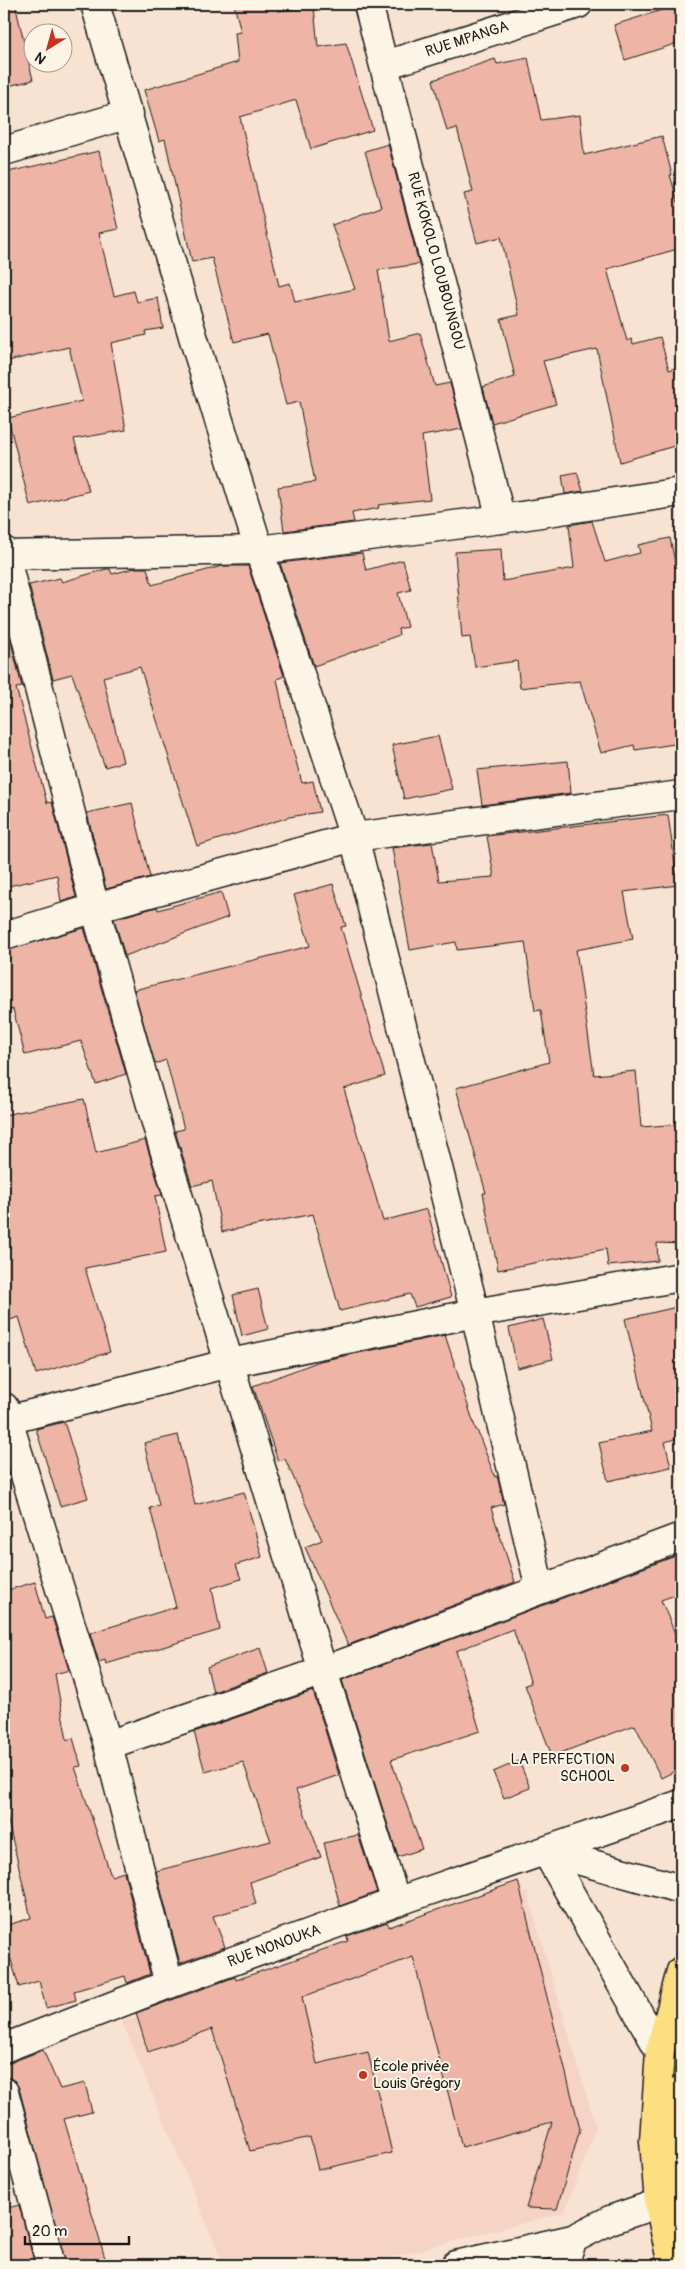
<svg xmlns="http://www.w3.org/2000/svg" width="685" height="2269" font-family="Pangolin,sans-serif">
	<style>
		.built { fill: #f5d4c5 }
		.building { fill: #eeb5a6; stroke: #1c1c1c }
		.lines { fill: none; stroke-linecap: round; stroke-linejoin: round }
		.minor-casing { stroke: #1c1c1c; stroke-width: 31 }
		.highway-casing { stroke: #1c1c1c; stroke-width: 31 }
		.minor { stroke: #fcf5e5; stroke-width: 28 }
		.highway { stroke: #fedf80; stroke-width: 28 }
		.poi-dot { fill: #c8321e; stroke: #fcf5e5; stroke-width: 2 }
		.labels { text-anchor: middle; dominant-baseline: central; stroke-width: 4; stroke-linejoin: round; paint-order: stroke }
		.street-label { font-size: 15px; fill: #1c1c1c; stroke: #fcf5e5 }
		.poi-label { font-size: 15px; fill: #1c1c1c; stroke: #fcf5e5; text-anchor: end }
	</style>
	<rect width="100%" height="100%" fill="#f8e2d2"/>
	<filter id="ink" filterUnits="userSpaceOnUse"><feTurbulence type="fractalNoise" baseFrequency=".02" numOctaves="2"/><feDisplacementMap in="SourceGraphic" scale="10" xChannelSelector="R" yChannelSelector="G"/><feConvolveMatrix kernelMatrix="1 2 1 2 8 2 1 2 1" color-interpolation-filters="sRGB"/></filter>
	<g filter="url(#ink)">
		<path class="built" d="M527,1892L596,2127L565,2212L362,2265H224L122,2022Z"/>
		<g class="building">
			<path d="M4,4H15L33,80L4,87Z"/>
			<path d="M234,4H276L278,11L314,7L318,47L346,43L373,130L311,149L296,100L240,117L279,286L290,283L295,302L355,289L332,225L381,207L365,151L388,144L419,264L378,270L389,341L420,333L435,386L450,383L462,429L422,436L430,499L378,505L379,508L352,513L354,522L284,531L278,487L315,482L299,402L286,405L268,334L234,342L212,258L192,262L165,139L159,141L144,90L238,62L235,33L241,32Z"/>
			<path d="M681,4V42L625,60L614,25Z"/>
			<path d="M528,58L541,120L580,115L584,155L662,136L672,175H670L681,212V248L607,269L627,341L632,339L633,344L660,337L669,370L681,366V444L620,462L597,349L543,361L556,404L492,423L483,387L515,377L501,319L519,315L501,237L477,243L464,194L473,192L457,128L447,131L433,80L495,59L497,64Z"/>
			<path d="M99,151L118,229L99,233L114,296L134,291L137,302L158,298L163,328L145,331L146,335L111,343L126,430L74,439L89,491L30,506L8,418L82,401L69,347L4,362V173Z"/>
			<path d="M577,472L583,491L565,494L562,475Z"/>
			<path d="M592,521L605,562L640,553L638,545L670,538L681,591V743L635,750L634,745L601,753L580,681L520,688L517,661L475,667L470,637L462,638L455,552L501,549L503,581L574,568L569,525Z"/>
			<path d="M362,553L366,570L403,560L411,590L398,593L407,627L398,629L399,635L314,666L280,563Z"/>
			<path d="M222,566H248L284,676L277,679L287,729L302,783L313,781L320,812L289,817L197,846L140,667L103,677L123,762L105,767L72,674L53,679L29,585L60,578L62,582L106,569H110L112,574L135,568H147L152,585Z"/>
			<path d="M4,613L22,687L16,688L47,803L52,802L76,897L61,902L57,875L4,887Z"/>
			<path d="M438,736L452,789L404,799L392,745Z"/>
			<path d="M568,761L571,793L482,805L477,770Z"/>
			<path d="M132,803L150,877L106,889L87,813Z"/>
			<path d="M668,815L678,885L624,892L633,939L576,950L594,1075L636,1071L641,1127L681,1124V1244L657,1243L658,1261L608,1266L606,1249L498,1270L483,1193H486L456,1088L549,1062L541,1010L535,1011L525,942L457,950L456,942L410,950L392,848L432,843L439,881L494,877L487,836Z"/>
			<path d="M333,884L346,926L341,927L385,1076L344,1089L383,1221L427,1209L451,1297L415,1307L410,1294L340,1311L313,1214L222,1232L212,1181L192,1186L175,1131L184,1129L166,1060L155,1064L134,990L310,946L294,895Z"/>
			<path d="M221,892L228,917L125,956L114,919L157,907L158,910Z"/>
			<path d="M84,928L126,1074L96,1084L81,1041L25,1055L13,1009L4,1011V951Z"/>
			<path d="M84,1099L96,1153L145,1140L162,1195L155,1196L166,1252L85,1268L110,1352L36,1374L19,1317L4,1322V1115Z"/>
			<path d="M258,1289L268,1329L242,1336L233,1295Z"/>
			<path d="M681,1306V1437L665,1442L671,1467L608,1481L599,1443L652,1431L625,1319Z"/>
			<path d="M543,1319L553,1359L517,1368L509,1328Z"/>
			<path d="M445,1335L476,1430H477L495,1477L497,1476L504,1504L491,1508L515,1582L348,1645L305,1547L322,1540L285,1459L278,1461L253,1386L320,1361Z"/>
			<path d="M64,1422L88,1498L60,1506L36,1429Z"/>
			<path d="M178,1435L195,1505L244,1492L262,1557L236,1565L241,1579L212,1588L220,1630L106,1664L105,1660L99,1662L90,1633L176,1607L150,1508L159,1505L144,1443Z"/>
			<path d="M681,1554V1593L661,1600L681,1648V1768L661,1778L635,1725L552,1756L525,1685L531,1683L513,1629L456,1651L480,1731L391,1760L422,1849L398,1857L342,1680Z"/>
			<path d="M35,1582L45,1619L52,1617L69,1670L55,1674L67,1740L73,1738L81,1766L75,1767L111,1876L124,1872L150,1974L127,1983L125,1976L74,1991L76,2000L46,2008L39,1981L19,1987L4,1936V1926L31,1918L4,1804V1591Z"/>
			<path d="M260,1648L268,1673L213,1692L207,1667Z"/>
			<path d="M313,1691L339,1775L296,1790L321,1857L250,1882L256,1904L213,1916L225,1947L180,1963L156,1871L271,1841L243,1762L205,1772L194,1732Z"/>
			<path d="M519,1761L530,1788L504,1798L493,1772Z"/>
			<path d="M358,1835L377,1892L340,1906L324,1843Z"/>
			<path d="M518,1881L580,2129L557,2209L526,2208L552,2122L462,2147L413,1957L302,1997L317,2064L368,2052L392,2153L318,2170L310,2137L250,2151L212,2029L148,2052L136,2013L235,1977L236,1980L348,1941L347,1936L387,1922L389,1927Z"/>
			<path d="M43,2050L60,2089L85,2083L92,2112L64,2119L107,2265H66L19,2088L15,2081L6,2077L4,2072V2065Z"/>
			<path d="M19,2205L35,2265H4V2209Z"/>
		</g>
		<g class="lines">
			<g class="minor-casing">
				<g id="minor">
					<path d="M95,4L195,343L259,550L354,837L475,1313L540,1589"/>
					<path d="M368,4L501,519"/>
					<path d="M385,65L578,4"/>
					<path d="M4,151L129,114"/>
					<path d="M4,551L95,908L157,1126L323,1671L396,1902"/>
					<path d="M4,555L259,550L501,519L681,492"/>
					<path d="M4,936L95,908L354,837L681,795"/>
					<path d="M4,1407L108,1745L169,1984"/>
					<path d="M4,1421L230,1363L475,1313L681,1277"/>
					<path d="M108,1745L323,1671L681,1537"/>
					<path d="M546,1851L660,2051"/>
					<path d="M546,1851L681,1889"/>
					<path d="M4,2048L169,1984L396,1902L681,1804"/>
					<path d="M4,2092L51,2265"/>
					<path d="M456,2265L573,2239L610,2220L659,2203"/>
					<path d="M564,2265L573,2239"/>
				</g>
			</g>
			<g class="highway-casing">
				<g id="highway">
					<path d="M681,2091L676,2156L681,2204"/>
					<path d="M672,2265L659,2203L654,2141L660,2051L681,1971"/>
				</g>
			</g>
			<use href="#minor" class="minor"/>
			<use href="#highway" class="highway"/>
		</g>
	</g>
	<g class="poi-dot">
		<circle cx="625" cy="1768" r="5"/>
		<circle cx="363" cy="2075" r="5"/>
	</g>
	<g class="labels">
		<g class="street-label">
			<text transform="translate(467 39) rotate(-18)">RUE MPANGA</text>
			<text transform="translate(436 261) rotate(75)">RUE KOKOLO LOUBOUNGOU</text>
			<text transform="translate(274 1946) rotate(-20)">RUE NONOUKA</text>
		</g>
		<g class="poi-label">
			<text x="615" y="1759">LA PERFECTION<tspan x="615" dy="17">SCHOOL</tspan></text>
			<text x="373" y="2066" text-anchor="start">École privée<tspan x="373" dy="17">Louis Grégory</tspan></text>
		</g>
	</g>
	<rect width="685" height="2269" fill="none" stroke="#fcf5e5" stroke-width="20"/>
	<rect x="10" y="10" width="665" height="2249" fill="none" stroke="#1c1c1c" stroke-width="2" filter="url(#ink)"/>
	<g transform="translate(48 48) rotate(217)"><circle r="24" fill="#fcf5e5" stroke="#a29e95"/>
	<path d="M0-4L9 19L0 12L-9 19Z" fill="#c8321e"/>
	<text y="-8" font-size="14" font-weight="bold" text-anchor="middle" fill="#1c1c1c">N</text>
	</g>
	<path d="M25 2236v8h104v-8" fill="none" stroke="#1c1c1c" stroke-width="2.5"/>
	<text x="32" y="2236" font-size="15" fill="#1c1c1c" stroke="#fcf5e5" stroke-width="4" paint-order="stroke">20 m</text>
</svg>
